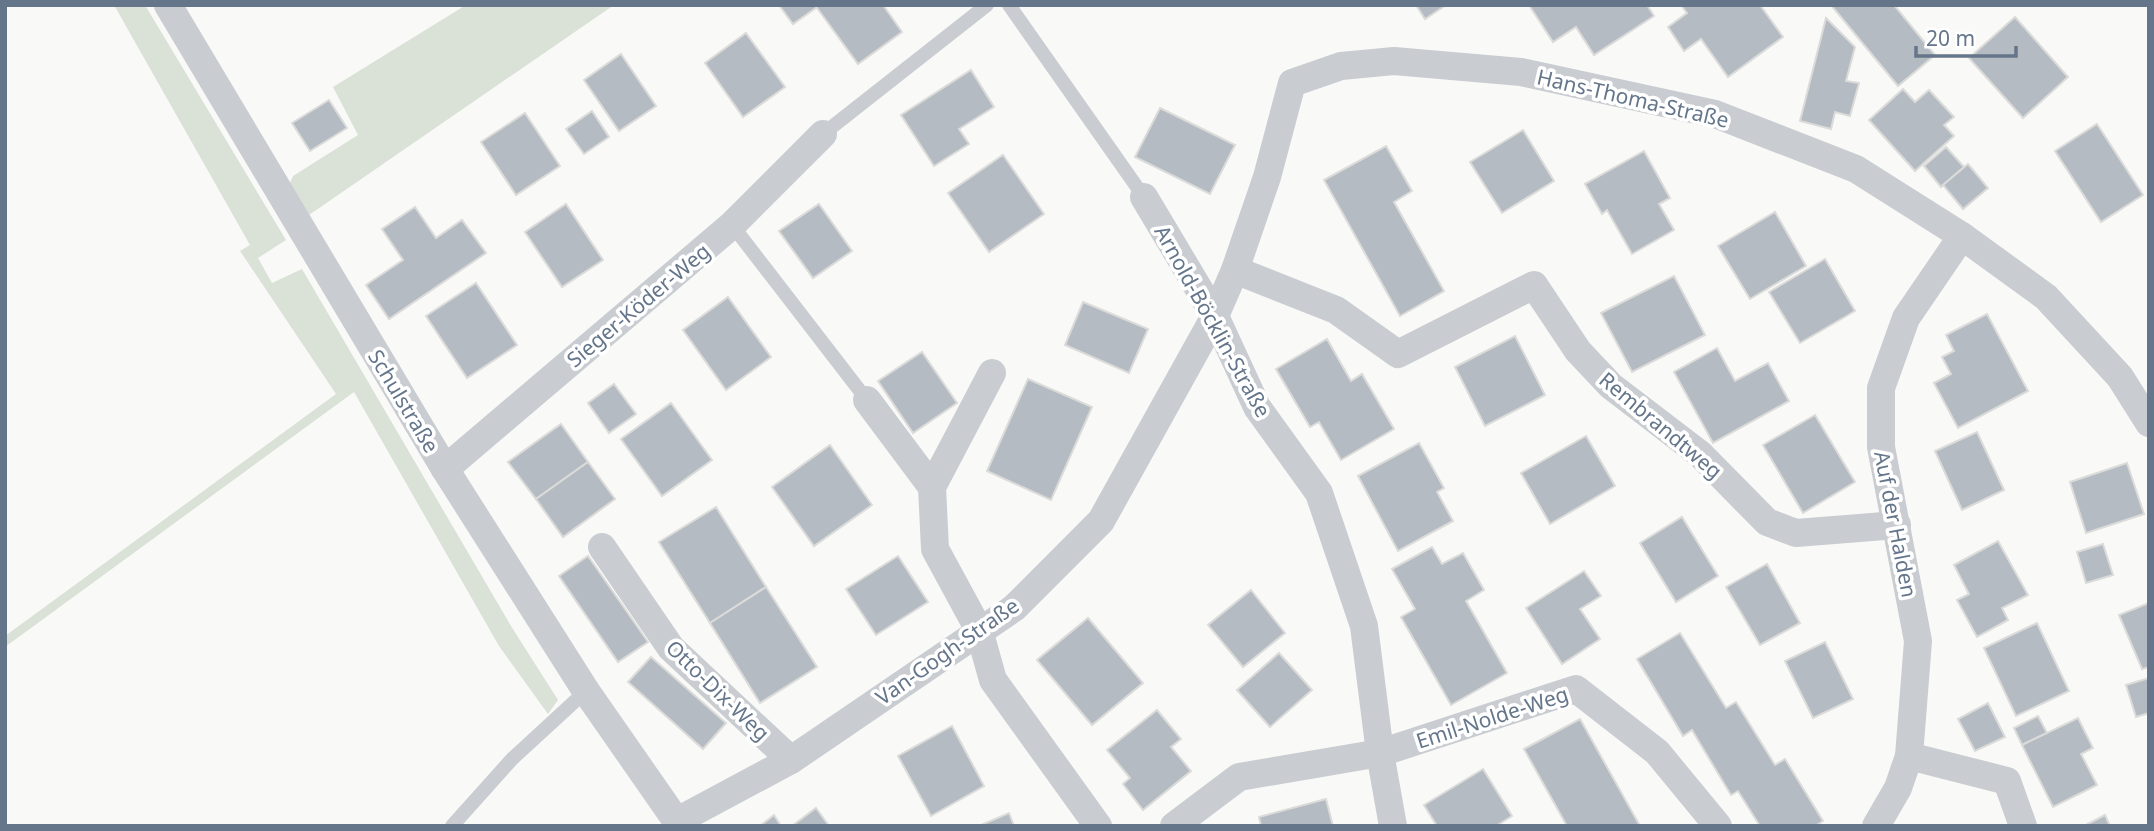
<svg xmlns="http://www.w3.org/2000/svg" width="2154" height="831" font-family="'Noto Sans',sans-serif">
	<style>
		.green { fill: #dae2d7 }
		.building { fill: #b4bbc2; stroke: #dbdbd9; stroke-width: 2 }
		.lines { fill: none; stroke-linecap: round; stroke-linejoin: round }
		.lane { stroke: #c9ccd1; stroke-width: 14 }
		.street { stroke: #c9ccd1; stroke-width: 28 }
		.labels { text-anchor: middle; dominant-baseline: central; stroke-width: 7; stroke-linejoin: round; paint-order: stroke }
		.street-label { font-size: 21px; fill: #65768b; stroke: #fff }
	</style>
	<rect width="100%" height="100%" fill="#f9f9f7"/>
	<g class="green">
		<path d="M114,5H145L286,240L258,258L272,283L302,269L511,626L558,700L548,714L499,646L354,392L5,647V636L336,394L240,251L250,245Z"/>
		<path d="M466,5H614L309,215L289,185L293,176L358,135L333,87Z"/>
	</g>
	<g class="building">
		<path d="M779,5H815L817,7L793,24Z"/>
		<path d="M815,5H883L902,32L858,64Z"/>
		<path d="M1416,5H1446L1425,19Z"/>
		<path d="M1529,5H1647L1654,16L1594,55L1576,27L1553,42Z"/>
		<path d="M1681,5H1760L1783,37L1728,77L1701,39L1684,51L1668,27L1687,13Z"/>
		<path d="M1831,5H1894L1935,55L1898,86Z"/>
		<path d="M2015,17L2068,77L2023,118L1969,58Z"/>
		<path d="M1826,18L1855,47L1846,81L1859,83L1850,116L1835,112L1831,129L1800,121Z"/>
		<path d="M746,33L785,87L743,117L705,63Z"/>
		<path d="M621,54L656,106L619,131L584,80Z"/>
		<path d="M971,70L994,107L959,129L969,144L934,166L901,115Z"/>
		<path d="M1903,89L1915,102L1929,90L1954,117L1944,125L1954,136L1915,171L1869,120Z"/>
		<path d="M329,100L347,128L310,151L292,123Z"/>
		<path d="M1160,108L1235,145L1210,194L1135,157Z"/>
		<path d="M592,111L609,137L584,154L566,129Z"/>
		<path d="M525,113L560,166L516,195L481,142Z"/>
		<path d="M2097,124L2143,195L2101,222L2055,151Z"/>
		<path d="M1523,130L1554,181L1502,213L1470,162Z"/>
		<path d="M1386,146L1412,191L1394,202L1444,291L1400,316L1324,180Z"/>
		<path d="M1946,147L1964,167L1941,187L1924,166Z"/>
		<path d="M1644,151L1670,198L1659,204L1674,230L1632,254L1607,210L1602,214L1585,184Z"/>
		<path d="M1003,155L1044,214L989,252L948,193Z"/>
		<path d="M1968,164L1988,188L1963,209L1943,185Z"/>
		<path d="M566,204L603,260L562,287L525,232Z"/>
		<path d="M819,204L852,251L813,278L779,231Z"/>
		<path d="M415,207L436,238L462,220L486,253L389,319L366,285L403,260L382,229Z"/>
		<path d="M1775,212L1806,266L1750,299L1718,246Z"/>
		<path d="M1825,259L1855,311L1800,343L1769,292Z"/>
		<path d="M1674,276L1705,335L1632,372L1601,313Z"/>
		<path d="M476,283L517,345L467,378L426,316Z"/>
		<path d="M728,297L771,357L726,390L683,330Z"/>
		<path d="M1083,302L1148,329L1129,373L1065,345Z"/>
		<path d="M1987,314L2028,391L1958,428L1934,383L1951,374L1942,357L1954,351L1946,335Z"/>
		<path d="M1515,336L1545,395L1485,426L1455,367Z"/>
		<path d="M1327,339L1351,381L1362,374L1394,429L1341,460L1319,422L1310,427L1276,369Z"/>
		<path d="M1717,348L1735,381L1768,363L1789,401L1713,443L1674,372Z"/>
		<path d="M922,352L957,403L913,433L878,381Z"/>
		<path d="M1028,379L1092,407L1051,500L987,471Z"/>
		<path d="M614,384L636,414L609,433L588,403Z"/>
		<path d="M671,403L712,460L662,496L621,439Z"/>
		<path d="M1815,415L1855,482L1803,513L1763,445Z"/>
		<path d="M561,424L588,462L536,499L508,462Z"/>
		<path d="M1977,432L2004,490L1962,510L1935,451Z"/>
		<path d="M1586,436L1615,486L1550,524L1521,473Z"/>
		<path d="M1419,443L1444,488L1437,492L1453,521L1398,551L1358,476Z"/>
		<path d="M830,445L872,505L814,546L772,487Z"/>
		<path d="M588,462L615,499L563,537L536,499Z"/>
		<path d="M2127,463L2144,514L2086,533L2070,482Z"/>
		<path d="M716,507L766,587L710,623L659,542Z"/>
		<path d="M1682,517L1718,576L1676,602L1640,543Z"/>
		<path d="M1998,541L2028,595L2002,608L2008,620L1977,637L1957,600L1969,594L1954,565Z"/>
		<path d="M2103,544L2113,575L2086,583L2077,552Z"/>
		<path d="M1432,547L1442,564L1463,553L1484,590L1466,601L1507,673L1451,705L1401,617L1415,609L1392,569Z"/>
		<path d="M588,556L648,642L618,662L559,576Z"/>
		<path d="M898,556L928,602L876,635L846,589Z"/>
		<path d="M1767,564L1800,623L1760,645L1726,587Z"/>
		<path d="M1584,571L1601,596L1580,609L1600,639L1562,664L1526,608Z"/>
		<path d="M766,587L817,667L760,703L710,623Z"/>
		<path d="M1251,590L1285,633L1243,667L1208,625Z"/>
		<path d="M2149,603V667L2142,669L2119,615Z"/>
		<path d="M1088,618L1143,683L1092,725L1037,660Z"/>
		<path d="M2037,623L2069,691L2016,716L1984,648Z"/>
		<path d="M1680,633L1726,708L1736,702L1775,765L1785,759L1823,821L1815,826H1760L1738,791L1731,795L1692,730L1683,736L1637,659Z"/>
		<path d="M1825,642L1853,699L1813,718L1785,661Z"/>
		<path d="M1279,653L1312,690L1270,727L1237,690Z"/>
		<path d="M651,657L726,723L703,749L628,682Z"/>
		<path d="M2149,678V713L2136,717L2126,685Z"/>
		<path d="M1988,703L2005,737L1975,751L1958,719Z"/>
		<path d="M1157,710L1181,739L1171,747L1191,771L1143,810L1123,784L1130,778L1107,750Z"/>
		<path d="M2038,716L2047,733L2022,745L2014,728Z"/>
		<path d="M2078,718L2093,748L2081,754L2097,785L2053,807L2022,745Z"/>
		<path d="M1580,719L1640,826H1567L1524,749Z"/>
		<path d="M952,726L984,786L931,816L898,756Z"/>
		<path d="M1483,769L1512,816L1496,826H1437L1424,805Z"/>
		<path d="M1326,799L1333,826H1261L1259,817Z"/>
		<path d="M816,808L829,826H792Z"/>
		<path d="M1009,813L1014,826H979Z"/>
		<path d="M774,815L781,826H760Z"/>
		<path d="M2105,815L2110,826H2084Z"/>
	</g>
	<g class="lines">
		<g class="lane">
			<path d="M1009,5L1144,197"/>
			<path d="M823,134L987,5"/>
			<path d="M732,225L867,400"/>
			<path d="M452,826L512,759L586,691"/>
		</g>
		<g class="street">
			<path d="M168,5L445,469L586,691L680,826"/>
			<path d="M1144,197L1215,316L1257,407L1319,493L1364,626L1380,753L1393,826"/>
			<path d="M1235,270L1336,310L1398,354L1534,285L1578,351L1611,386L1700,454L1767,522L1796,533L1897,525"/>
			<path d="M867,400L932,487L935,549L979,630L993,680L1098,826"/>
			<path d="M445,469L732,225L823,134"/>
			<path d="M932,487L992,373"/>
			<path d="M602,547L671,648L791,760"/>
			<path d="M1909,756L2007,781L2023,826"/>
			<path d="M677,821L791,760L1014,608L1101,521L1215,316L1235,270L1267,177L1292,83L1341,66L1394,61L1521,72L1715,114L1856,169L1962,236L2046,297L2120,377L2149,423"/>
			<path d="M1174,826L1239,777L1380,753L1576,689L1657,752L1718,826"/>
			<path d="M1876,826L1898,788L1909,756L1918,641L1881,447V388L1906,318L1962,236"/>
		</g>
	</g>
	<g class="labels">
		<g class="street-label">
			<text transform="translate(1633 98) rotate(13)">Hans-Thoma-Straße</text>
			<text transform="translate(638 305) rotate(-40)">Sieger-Köder-Weg</text>
			<text transform="translate(1213 321) rotate(61)">Arnold-Böcklin-Straße</text>
			<text transform="translate(404 401) rotate(59)">Schulstraße</text>
			<text transform="translate(1661 425) rotate(40)">Rembrandtweg</text>
			<text transform="translate(1896 524) rotate(79)">Auf der Halden</text>
			<text transform="translate(947 651) rotate(-35)">Van-Gogh-Straße</text>
			<text transform="translate(718 690) rotate(44)">Otto-Dix-Weg</text>
			<text transform="translate(1492 717) rotate(-18)">Emil-Nolde-Weg</text>
		</g>
	</g>
	<rect width="2154" height="831" fill="none" stroke="#65768b" stroke-width="14"/>
	<path d="M1916 46v10h100v-10" fill="none" stroke="#65768b" stroke-width="3.5"/>
	<text x="1926" y="46" font-size="21" fill="#65768b" stroke="#ffffff" stroke-width="5" paint-order="stroke">20 m</text>
</svg>
